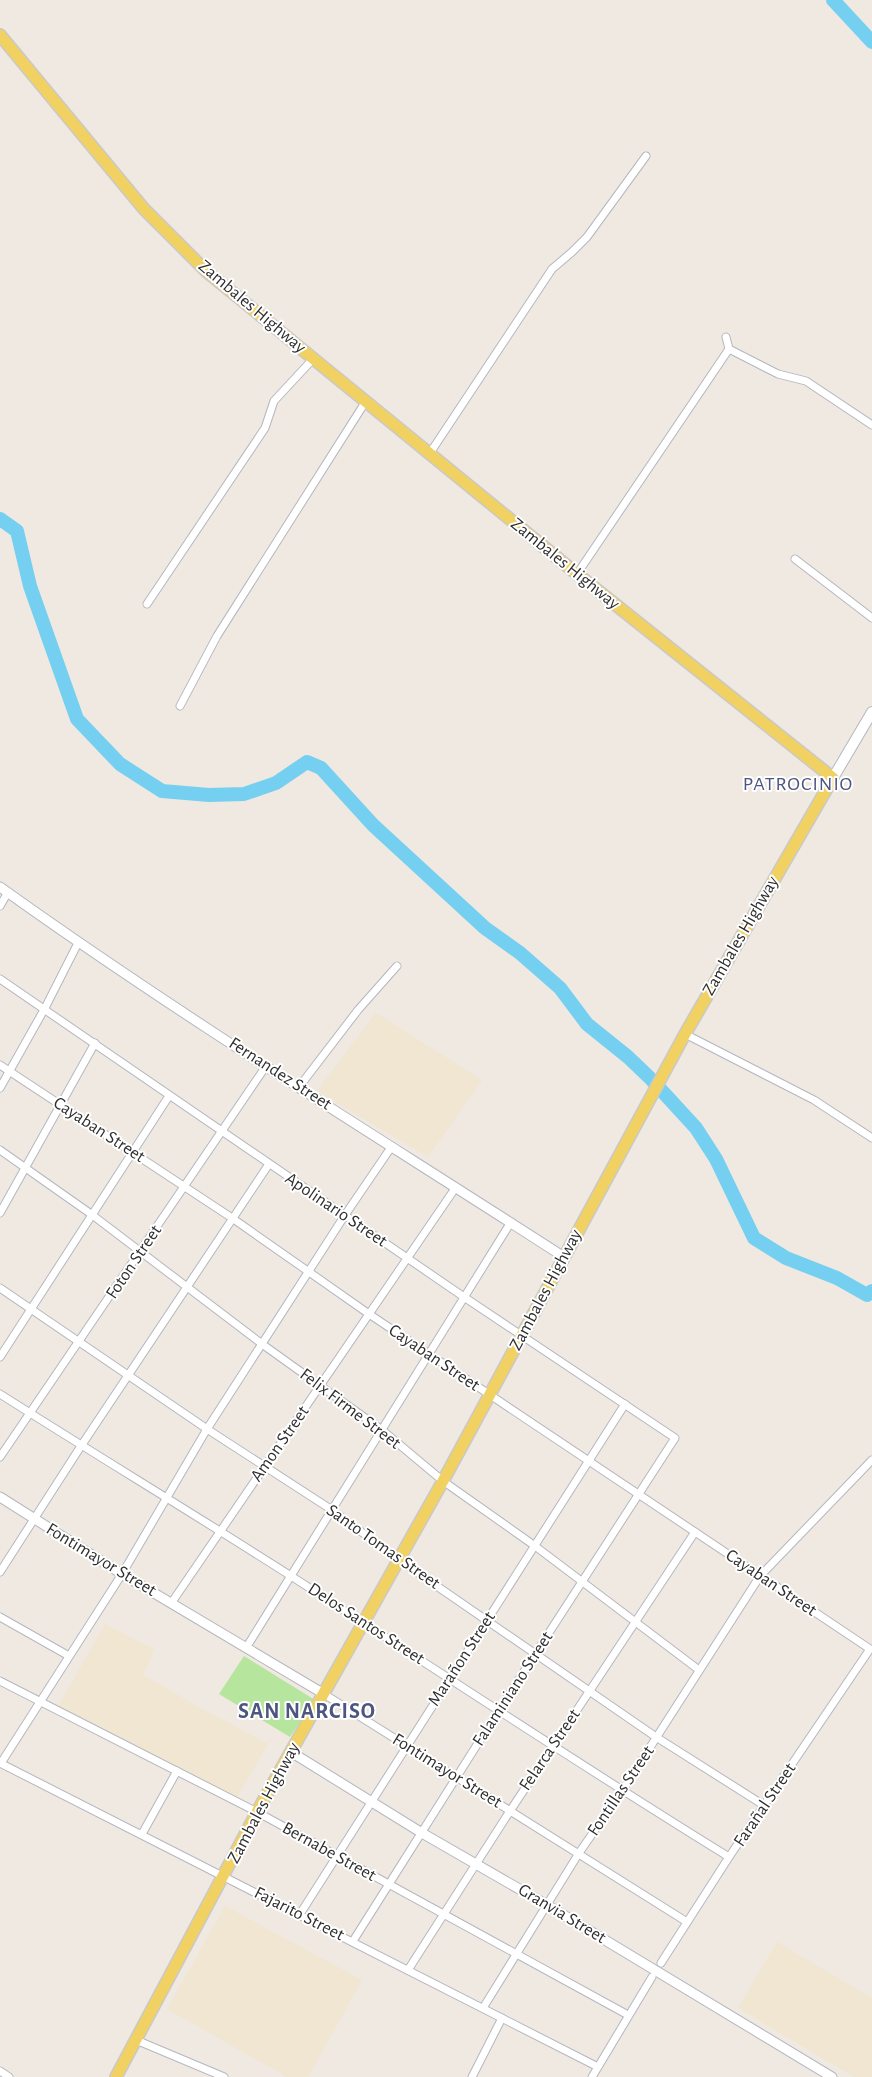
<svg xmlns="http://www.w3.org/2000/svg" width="872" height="2077" font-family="'Alegreya Sans',sans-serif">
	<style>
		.education { fill: #f0e6d1 }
		.park { fill: #b6e59e }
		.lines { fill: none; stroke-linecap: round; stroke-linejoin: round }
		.river { stroke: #75cff0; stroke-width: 14 }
		.minor-casing { stroke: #b4b7c1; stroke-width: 9 }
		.tertiary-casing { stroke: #b4b7c1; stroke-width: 11 }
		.secondary-casing { stroke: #b4b7c1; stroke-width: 12 }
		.primary-casing { stroke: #c9c9c9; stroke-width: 14 }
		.minor { stroke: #fff; stroke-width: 7 }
		.tertiary { stroke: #fff; stroke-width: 9 }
		.secondary { stroke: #fff; stroke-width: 10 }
		.primary { stroke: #f2d163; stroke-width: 11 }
		.labels { text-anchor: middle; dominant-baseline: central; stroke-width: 4; stroke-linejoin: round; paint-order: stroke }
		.street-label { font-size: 18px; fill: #2e2e2e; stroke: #fff }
		.quarter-label { font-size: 20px; letter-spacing: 1px; fill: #4d5680; stroke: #fff }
		.district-label { font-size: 22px; font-weight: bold; letter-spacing: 1px; fill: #4d5680; stroke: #fff }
	</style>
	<rect width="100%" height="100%" fill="#efe9e1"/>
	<g class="education">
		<path d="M376,1013L482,1080L428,1157L317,1091Z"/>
		<path d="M105,1624L154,1649L143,1675L206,1711L268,1744L236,1799L57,1708Z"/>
		<path d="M225,1906L362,1980L308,2077H287L167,2009Z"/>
		<path d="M777,1942L872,1998V2077H854L738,2008Z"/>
	</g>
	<path class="park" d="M244,1656L315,1700L290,1737L219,1694Z"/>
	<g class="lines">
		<g class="river">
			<path d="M833,0L872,42"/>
			<path d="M0,519L17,531L30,586L77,719L120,764L162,791L209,795L244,794L276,783L307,762L321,768L373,825L485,928L520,953L560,988L587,1024L628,1057L651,1079L696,1128L716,1159L754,1238L786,1258L837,1278L867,1295L872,1291"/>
		</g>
		<g class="minor-casing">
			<g id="minor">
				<path d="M729,349L778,374L806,381L872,425"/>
				<path d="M430,453L552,269L572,252L587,237L646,156"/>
				<path d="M795,559L872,618"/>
				<path d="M577,574L729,349L726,337"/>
				<path d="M147,604L265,428L274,401L313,359"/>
				<path d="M180,706L217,636L366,401"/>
				<path d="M0,906L8,892"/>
				<path d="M0,979L464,1297L675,1438L499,1710L353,1941"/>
				<path d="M685,1034L814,1100L872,1138"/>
				<path d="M0,1065L232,1218L369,1314L870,1649L729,1857L661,1963"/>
				<path d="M299,1087L358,1010L397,966"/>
				<path d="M0,1088L45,1008L78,943"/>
				<path d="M0,1150L91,1214L262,1344L382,1430L443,1481L535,1546L699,1670"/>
				<path d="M0,1213L95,1043"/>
				<path d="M0,1288L207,1429L332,1510L399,1560L656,1737L765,1806"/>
				<path d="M0,1357L169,1096"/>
				<path d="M0,1394C96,1455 194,1514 291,1576C437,1670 581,1766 729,1857"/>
				<path d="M0,1457L266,1066"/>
				<path d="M0,1572L81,1446L269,1164"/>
				<path d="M172,1602L456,1187"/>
				<path d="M0,1617L69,1656"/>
				<path d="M246,1648L511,1222"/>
				<path d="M0,1681L257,1812L628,2015"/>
				<path d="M324,1694L687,1922"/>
				<path d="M0,1763L598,2067"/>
				<path d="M1,1763L122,1574L207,1429L345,1215L392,1146"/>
				<path d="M142,1834L177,1771"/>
				<path d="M300,1914L625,1404"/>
				<path d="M408,1970L510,1811L695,1532"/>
				<path d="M483,2008L579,1853L622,1791L760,1576L872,1460"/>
				<path d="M136,2040L224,2077"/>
				<path d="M0,2071L9,2077"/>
				<path d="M472,2077L502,2018"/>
				<path d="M592,2077L652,1977"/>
			</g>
		</g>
		<g class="tertiary-casing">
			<g id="tertiary">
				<path d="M0,887C183,1018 375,1135 564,1257"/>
				<path d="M0,1497L122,1574L324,1694"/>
				<path d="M291,1752L422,1833L547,1905L832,2077"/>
			</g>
		</g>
		<g class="secondary-casing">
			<path id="secondary" d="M833,778L872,712"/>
		</g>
		<g class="primary-casing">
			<path id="primary" d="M0,35L144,209L206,271L577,574L833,778L685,1034L443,1481L257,1812L116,2077"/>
		</g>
		<use href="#minor" class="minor"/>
		<use href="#tertiary" class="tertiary"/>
		<use href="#secondary" class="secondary"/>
		<use href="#primary" class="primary"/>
	</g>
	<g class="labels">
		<g class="street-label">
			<text transform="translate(252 307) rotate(40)">Zambales Highway</text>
			<text transform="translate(565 564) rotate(39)">Zambales Highway</text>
			<text transform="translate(741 936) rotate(-60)">Zambales Highway</text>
			<text transform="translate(280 1074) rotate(33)">Fernandez Street</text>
			<text transform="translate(99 1130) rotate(33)">Cayaban Street</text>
			<text transform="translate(336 1210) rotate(34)">Apolinario Street</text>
			<text transform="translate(134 1262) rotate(-56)">Foton Street</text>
			<text transform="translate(546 1290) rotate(-62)">Zambales Highway</text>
			<text transform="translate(434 1358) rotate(34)">Cayaban Street</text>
			<text transform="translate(350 1409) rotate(37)">Felix Firme Street</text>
			<text transform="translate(280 1444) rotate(-55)">Amon Street</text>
			<text transform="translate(383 1547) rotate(35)">Santo Tomas Street</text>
			<text transform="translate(101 1560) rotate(31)">Fontimayor Street</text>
			<text transform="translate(771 1583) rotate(34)">Cayaban Street</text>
			<text transform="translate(366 1624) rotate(33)">Delos Santos Street</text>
			<text transform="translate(462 1659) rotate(-57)">Marañon Street</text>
			<text transform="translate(513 1689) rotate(-57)">Falaminiano Street</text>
			<text transform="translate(550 1750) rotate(-56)">Felarca Street</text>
			<text transform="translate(447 1771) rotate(32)">Fontimayor Street</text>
			<text transform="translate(621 1791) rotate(-56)">Fontillas Street</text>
			<text transform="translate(264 1803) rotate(-62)">Zambales Highway</text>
			<text transform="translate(765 1805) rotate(-56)">Farañal Street</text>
			<text transform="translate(329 1852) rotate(29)">Bernabe Street</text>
			<text transform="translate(299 1914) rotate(27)">Fajarito Street</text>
			<text transform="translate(562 1914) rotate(31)">Granvia Street</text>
		</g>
		<g class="quarter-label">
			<text x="798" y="784">PATROCINIO</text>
		</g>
		<g class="district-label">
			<text x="307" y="1711">SAN NARCISO</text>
		</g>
	</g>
</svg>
